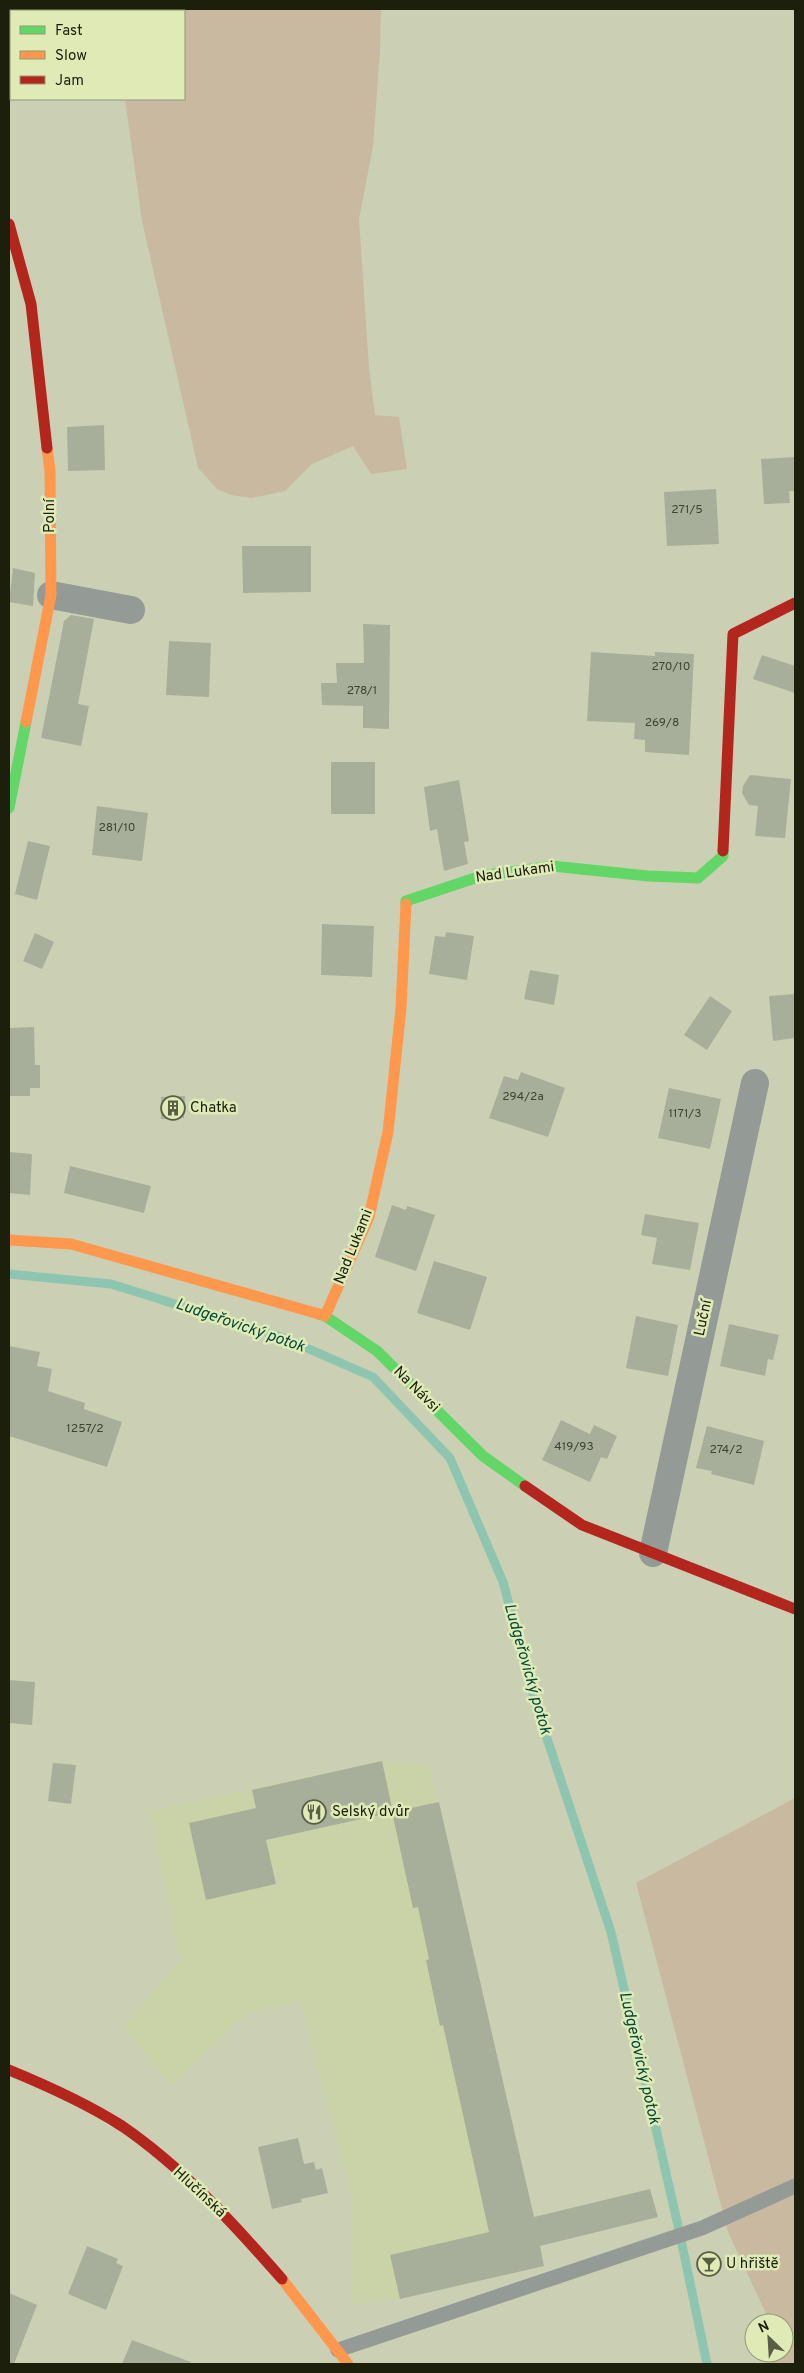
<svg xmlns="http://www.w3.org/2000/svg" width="804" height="2373" font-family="Overpass,sans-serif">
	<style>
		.built { fill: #cad3a7 }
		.green { fill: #c8b9a0 }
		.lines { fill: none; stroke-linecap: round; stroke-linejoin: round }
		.stream { stroke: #8ec5b1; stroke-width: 9 }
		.building { fill: #a7af9b }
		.lane { stroke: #949a96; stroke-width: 15 }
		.street { stroke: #949a96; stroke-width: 28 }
		.fast { stroke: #63d668; stroke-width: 11 }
		.slow { stroke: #ff974d; stroke-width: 11 }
		.jam { stroke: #b3261e; stroke-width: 11 }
		.labels { text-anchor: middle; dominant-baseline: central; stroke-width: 5; stroke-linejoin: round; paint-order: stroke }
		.number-label { font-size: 12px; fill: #3e432f }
		.street-label { font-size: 15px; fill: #1b1f0b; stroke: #dfeab6 }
		.poi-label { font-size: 15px; fill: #1b1f0b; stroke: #dfeab6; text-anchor: start }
		.water-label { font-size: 16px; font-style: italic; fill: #00483d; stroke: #dfeab6 }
	</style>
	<rect width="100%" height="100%" fill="#cbd0b5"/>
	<path class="built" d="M382,1761L429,1766L544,2266L400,2299L351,2304L352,2197L300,2001L247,2013L172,2085L123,2028L180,1960L150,1811Z"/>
	<g class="green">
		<path d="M111,9H381L380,51L373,147L359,219L369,367L375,415L399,417L407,469L371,474L353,446L312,464L285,491L251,498L231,495L217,489L198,468L142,221L125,99H184V11H112Z"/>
		<path d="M795,1798V2364H771L765,2353H784V2323H765L769,2320L728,2232L636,1883Z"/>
	</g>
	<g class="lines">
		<path class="stream" d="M9,1274L111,1284L284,1338L373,1377L450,1458L503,1582L537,1708L611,1932L679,2230L707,2364"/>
	</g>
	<g class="building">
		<path d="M104,425L105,470L68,471L67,427Z"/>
		<path d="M795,457V491H789L790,503L764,504L761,459Z"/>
		<path d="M716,489L719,544L667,546L664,492Z"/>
		<path d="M242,546H311V592L243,593Z"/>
		<path d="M13,568L35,573L33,606L9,602Z"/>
		<path d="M71,615L94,619L78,704L89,706L81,746L41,738L64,621Z"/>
		<path d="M363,624L390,625L389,729L363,728V706L322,705L321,683H337L336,663H364Z"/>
		<path d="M169,641L211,643L209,697L166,695Z"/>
		<path d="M591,652L655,656V652L694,654L689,755L645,752V740L634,739L635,723L587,721Z"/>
		<path d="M762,655L795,666V693L753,679Z"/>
		<rect x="331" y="762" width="44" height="52"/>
		<path d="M750,775L791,779L785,838L755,836L758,806L749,805L742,793L743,786Z"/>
		<path d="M459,780L469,841L464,842L468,864L444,871L437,829L430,831L424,787Z"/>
		<path d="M97,806L148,813L142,861L92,855Z"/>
		<path d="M28,841L50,846L37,900L15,894Z"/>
		<path d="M322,924L374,926L372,977L321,975Z"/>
		<path d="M446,932L474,936L467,980L429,974L435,936L445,937Z"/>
		<path d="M35,933L54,942L42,969L23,961Z"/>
		<path d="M530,970L559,975L554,1005L524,999Z"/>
		<path d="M795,994V1038L773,1041L769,996Z"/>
		<path d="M710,996L732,1011L707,1050L684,1035Z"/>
		<path d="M34,1027L35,1065H40V1088H30V1096H9V1028Z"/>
		<path d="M521,1072L565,1088L548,1137L489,1118L504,1076L518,1080Z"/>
		<path d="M669,1088L721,1099L710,1149L658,1138Z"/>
		<path d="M185,1096L184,1118L161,1119V1097Z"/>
		<path d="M9,1152L32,1154L30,1195L9,1193Z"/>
		<path d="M70,1166L151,1186L144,1213L64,1193Z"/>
		<path d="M392,1205L406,1210L407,1206L435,1215L416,1271L375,1257Z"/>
		<path d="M645,1214L699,1223L690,1270L652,1264L657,1238L641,1235Z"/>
		<path d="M434,1261L487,1277L470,1330L417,1313Z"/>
		<path d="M636,1316L678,1325L668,1376L626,1368Z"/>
		<path d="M729,1324L779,1335L773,1360L768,1359L765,1376L720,1366Z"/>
		<path d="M9,1346L40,1352L37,1366L52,1369L48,1391L85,1403L84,1409L122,1422L107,1467L9,1436Z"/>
		<path d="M561,1420L590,1434L594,1425L617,1436L607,1459L601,1457L590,1482L542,1460Z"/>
		<path d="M707,1426L764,1441L754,1485L711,1474L712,1471L696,1468Z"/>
		<path d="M9,1680L35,1682L32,1725L9,1723Z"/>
		<path d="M382,1761L393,1812L266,1840L276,1884L206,1900L189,1823L256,1808L252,1790Z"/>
		<path d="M53,1763L76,1765L71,1804L48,1801Z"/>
		<path d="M439,1802L534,2217L650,2189L658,2217L540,2246L544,2266L400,2299L390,2255L489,2232L443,2025L440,2026L426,1960L429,1959L418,1907L413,1908L392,1812Z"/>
		<path d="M298,2138L304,2164L314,2162L316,2170L322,2168L328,2193L301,2199L302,2202L272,2209L258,2147Z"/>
		<path d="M87,2246L118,2259L116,2263L123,2266L106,2310L68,2294Z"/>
		<path d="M9,2293L37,2305L14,2364H9Z"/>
		<path d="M132,2340L191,2362L190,2364H122Z"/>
	</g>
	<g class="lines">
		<path class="lane" d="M338,2350L702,2228L795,2186"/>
		<g class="street">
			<path d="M51,595L131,610"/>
			<path d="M653,1553L755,1083"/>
		</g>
		<g class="fast">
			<path d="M9,808L26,722"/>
			<path d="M406,904V901L481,876L552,866L648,876L698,878L723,856V851"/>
			<path d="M319,1314L325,1316L377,1351L483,1456L525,1486"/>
		</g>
		<g class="slow">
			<path d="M26,722L51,595L50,471L47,448"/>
			<path d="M9,1240L71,1244L319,1314"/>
			<path d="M325,1316L369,1217L388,1132L401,1008L406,904"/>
			<path d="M282,2279L348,2364"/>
		</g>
		<g class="jam">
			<path d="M9,224L31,304L47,448"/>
			<path d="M723,851L733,634L795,603"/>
			<path d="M525,1486L582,1525L795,1609"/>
			<path d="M9,2070C48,2086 86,2103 122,2126C182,2167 234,2224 282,2279"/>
		</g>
	</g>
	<defs>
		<g id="building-ring" transform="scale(1.25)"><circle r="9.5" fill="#dfeab6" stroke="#595d46" stroke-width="1.5"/><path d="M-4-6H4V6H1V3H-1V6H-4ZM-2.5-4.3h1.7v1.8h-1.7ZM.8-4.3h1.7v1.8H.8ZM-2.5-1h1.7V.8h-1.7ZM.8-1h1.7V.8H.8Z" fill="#595d46"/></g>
		<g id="restaurant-ring" transform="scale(1.25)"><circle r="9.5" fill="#dfeab6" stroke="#595d46" stroke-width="1.5"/><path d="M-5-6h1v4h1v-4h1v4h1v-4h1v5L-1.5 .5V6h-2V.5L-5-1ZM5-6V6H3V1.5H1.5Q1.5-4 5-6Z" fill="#595d46"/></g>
		<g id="bar-ring" transform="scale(1.25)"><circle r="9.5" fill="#dfeab6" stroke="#595d46" stroke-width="1.5"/><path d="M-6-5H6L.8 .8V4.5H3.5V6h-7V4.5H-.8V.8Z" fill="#595d46"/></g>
	</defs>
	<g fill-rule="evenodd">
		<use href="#building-ring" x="173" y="1108"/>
		<use href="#restaurant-ring" x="314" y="1812"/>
		<use href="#bar-ring" x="709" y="2264"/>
	</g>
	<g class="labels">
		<g class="number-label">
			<text x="687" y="510">271/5</text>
			<text x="671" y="667">270/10</text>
			<text x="362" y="691">278/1</text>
			<text x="662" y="723">269/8</text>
			<text x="117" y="828">281/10</text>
			<text x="523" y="1097">294/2a</text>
			<text x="685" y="1114">1171/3</text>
			<text x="85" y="1429">1257/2</text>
			<text x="574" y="1447">419/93</text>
			<text x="726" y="1450">274/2</text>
		</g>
		<g class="street-label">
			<text transform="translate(50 516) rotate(-90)">Polní</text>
			<text transform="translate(515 873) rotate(-8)">Nad Lukami</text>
			<text transform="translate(354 1247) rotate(-68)">Nad Lukami</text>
			<text transform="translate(704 1318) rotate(-78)">Luční</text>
			<text transform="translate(416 1390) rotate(45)">Na Návsi</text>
			<text transform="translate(199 2193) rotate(43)">Hlučínská</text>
		</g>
		<g class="poi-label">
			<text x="190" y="1108">Chatka</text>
			<text x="332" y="1812">Selský dvůr</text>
			<text x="726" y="2264">U hřiště</text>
		</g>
		<g class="water-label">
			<text transform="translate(240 1326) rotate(19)">Ludgeřovický potok</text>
			<text transform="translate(527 1669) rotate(74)">Ludgeřovický potok</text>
			<text transform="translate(639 2058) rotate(77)">Ludgeřovický potok</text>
		</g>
	</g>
	<rect width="804" height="2373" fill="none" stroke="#1b1f0b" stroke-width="20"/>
	<rect x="10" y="10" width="175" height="90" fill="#dfeab6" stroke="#919972"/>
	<rect x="20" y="26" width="25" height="8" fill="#63d668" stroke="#919972"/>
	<text x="55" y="35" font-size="15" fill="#1b1f0b">Fast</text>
	<rect x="20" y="51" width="25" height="8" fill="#ff974d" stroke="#919972"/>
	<text x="55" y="60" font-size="15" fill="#1b1f0b">Slow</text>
	<rect x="20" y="76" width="25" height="8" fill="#b3261e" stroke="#919972"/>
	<text x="55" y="85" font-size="15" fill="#1b1f0b">Jam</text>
	<g transform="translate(769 2338) rotate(335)"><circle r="24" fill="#dfeab6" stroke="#919972"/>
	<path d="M0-4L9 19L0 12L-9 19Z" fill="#595d46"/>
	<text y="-8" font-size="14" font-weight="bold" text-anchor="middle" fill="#1b1f0b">N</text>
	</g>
</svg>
